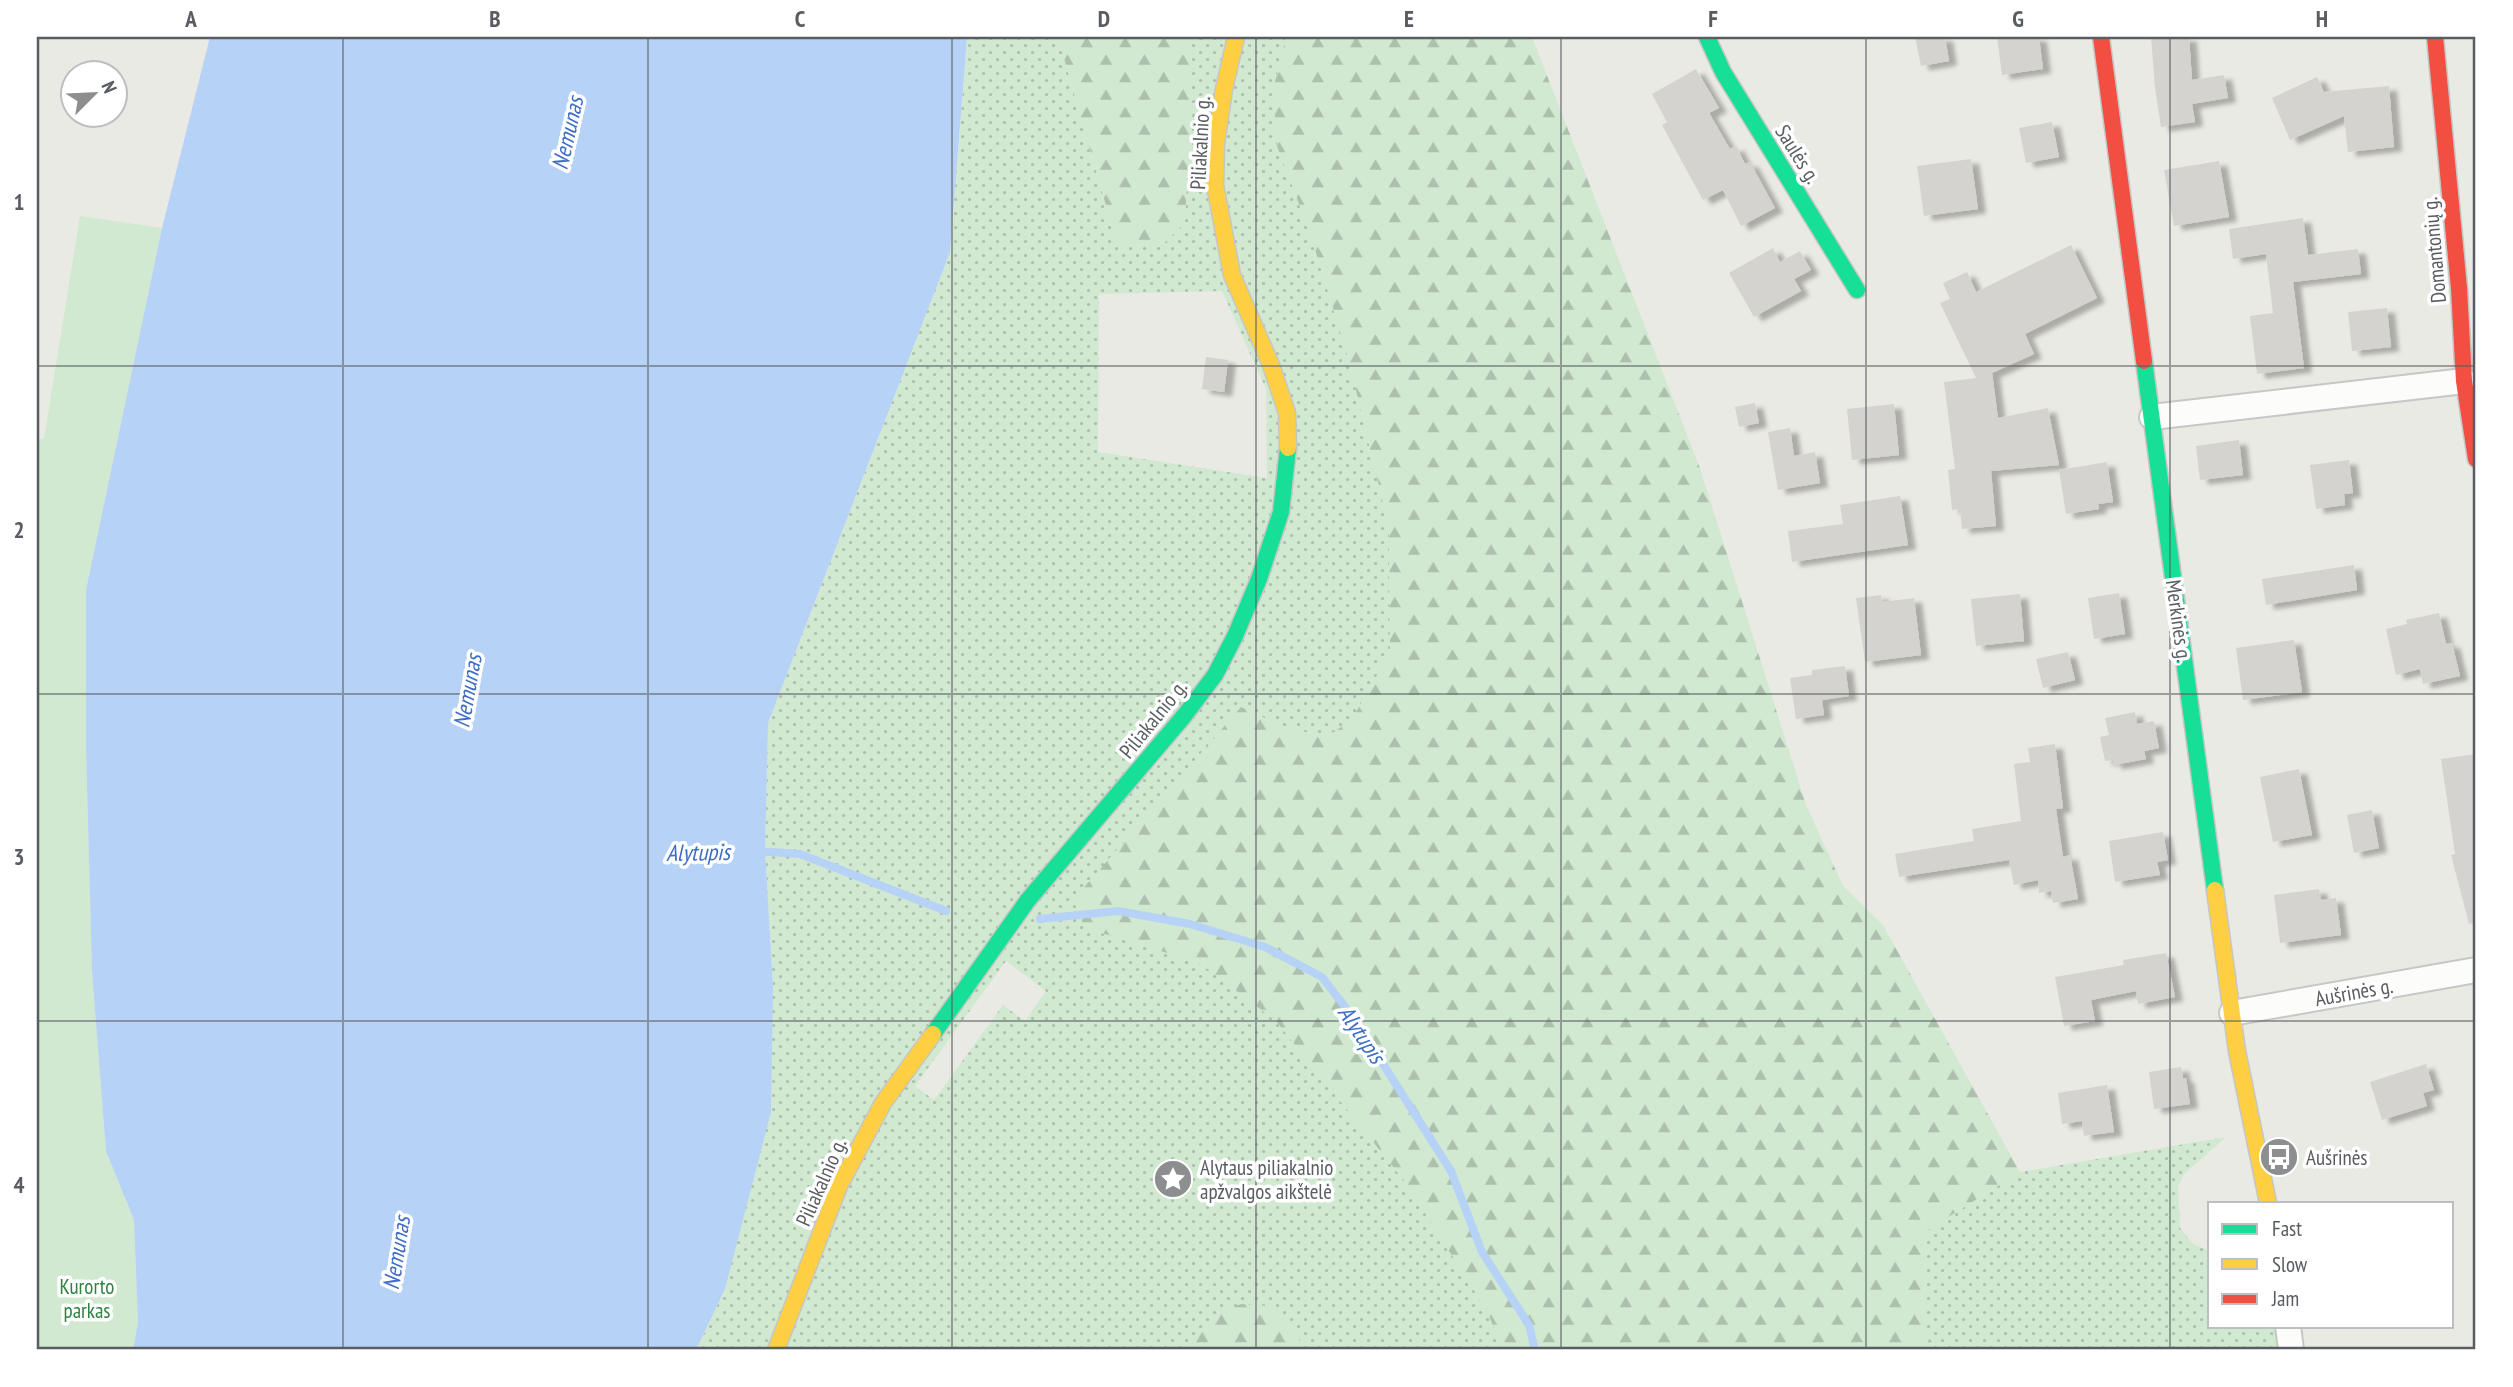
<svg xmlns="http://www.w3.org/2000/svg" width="2513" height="1387" font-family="'PT Sans Narrow',sans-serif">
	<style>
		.grass { fill: url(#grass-dots); fill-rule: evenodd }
		.forest { fill: url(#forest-firs) }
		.park { fill: #d1e8d1 }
		.water { fill: #b6d2f7 }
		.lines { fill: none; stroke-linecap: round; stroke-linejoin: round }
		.stream { stroke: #b6d2f7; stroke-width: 8 }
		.building { fill: #d4d3cf; filter: url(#shadow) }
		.street-casing { stroke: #c6c8c6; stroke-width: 28 }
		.fast-casing { stroke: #c5c6c5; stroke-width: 19 }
		.slow-casing { stroke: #c5c6c5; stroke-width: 19 }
		.jam-casing { stroke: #c5c6c5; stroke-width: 19 }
		.street { stroke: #fcfcfb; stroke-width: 24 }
		.fast { stroke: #16e098; stroke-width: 16 }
		.slow { stroke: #ffcf43; stroke-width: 16 }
		.jam { stroke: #f24e42; stroke-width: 16 }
		.grid { fill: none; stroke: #595c62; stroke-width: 2; stroke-opacity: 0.55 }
		.labels { text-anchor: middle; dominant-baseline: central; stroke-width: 7; stroke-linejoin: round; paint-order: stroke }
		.street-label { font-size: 21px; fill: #595c62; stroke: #fff }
		.poi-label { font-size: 21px; fill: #595c62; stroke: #fff; text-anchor: start }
		.park-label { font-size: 21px; fill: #308240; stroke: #fff }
		.water-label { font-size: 23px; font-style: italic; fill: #3e6dc6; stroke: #fff }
		.neatline { fill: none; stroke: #595c62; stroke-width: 2.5 }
		.grid-label { font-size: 23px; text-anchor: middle; font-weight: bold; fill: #595c62 }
	</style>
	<defs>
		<pattern id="grass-dots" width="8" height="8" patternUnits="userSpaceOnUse" patternTransform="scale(1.75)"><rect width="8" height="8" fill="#d1e8d1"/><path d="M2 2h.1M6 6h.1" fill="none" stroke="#adbfad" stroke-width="1.8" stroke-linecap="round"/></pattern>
		<pattern id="forest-firs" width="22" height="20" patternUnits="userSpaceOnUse" patternTransform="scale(1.75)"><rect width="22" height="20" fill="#d1e8d1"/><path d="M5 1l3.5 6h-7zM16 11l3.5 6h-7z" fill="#adbfad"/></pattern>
		<filter id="shadow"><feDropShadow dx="8" dy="4.5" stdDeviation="2" flood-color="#0004"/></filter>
	</defs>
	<rect width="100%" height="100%" fill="#eaeae4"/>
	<g class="grass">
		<path d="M967,37H1058L1117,244L1162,245L1185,223L1192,72L1190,37H1286L1277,146L1310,233L1348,357L1389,528L1390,653L1352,719L1330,735L1289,730L1241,707L1085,928L1200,963L1276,1021L1406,1183L1488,1311L1503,1350H1305L1290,1325L1221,1312L1180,1350H696L725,1289L773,987L765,850L768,723L950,252ZM1222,291L1266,389L1267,478L1098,452L1099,294ZM1006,961L1046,991L1025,1021L1003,1005L934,1100L915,1086Z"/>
		<path d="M2226,1137L2184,1174L2178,1186L2180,1228L2193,1244L2210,1251V1326H2276L2279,1350H1936L1923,1326L1926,1231L2020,1172Z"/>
	</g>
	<g class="forest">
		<path d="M1058,37H1190L1192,72L1185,223L1162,245L1117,244Z"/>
		<path d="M1286,37H1532L1700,468L1806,805L1843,886L1883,925L2020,1172L1926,1231L1923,1326L1936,1350H1503L1487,1311L1406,1183L1276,1021L1200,963L1085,928L1073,900L1241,707L1289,730L1330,735L1352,719L1390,653L1389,528L1348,357L1310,233L1277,146L1273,90Z"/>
		<path d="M1241,1304L1268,1306L1290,1325L1305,1350H1180L1221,1312Z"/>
	</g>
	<path class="park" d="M80,216L162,228L86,590V748L92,971L106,1151L134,1220L138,1322L133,1350H37V438L44,439Z"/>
	<path class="water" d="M210,37H967L950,252L768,723L765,850L773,987L771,1112L725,1289L696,1350H133L138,1322L134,1220L106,1151L92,971L86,748V590L162,228Z"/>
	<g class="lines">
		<g class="stream">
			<path d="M756,851L800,854L946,911"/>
			<path d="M1040,919L1118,911L1190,924L1265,947L1322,977L1355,1020L1451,1171L1482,1252L1529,1325L1535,1350"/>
		</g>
	</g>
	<g class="building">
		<path d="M1915,37H1945L1949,61L1921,66Z"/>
		<path d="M1997,37H2039L2043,69L2002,75Z"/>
		<path d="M2151,37H2189L2192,80L2224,75L2228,98L2192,104L2195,122L2161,127L2155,88Z"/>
		<path d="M1696,69L1719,108L1709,113L1730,149L1736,146L1745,164L1750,162L1775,208L1741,226L1723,190L1703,200L1662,125L1667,122L1652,94Z"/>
		<path d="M2317,77L2324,92L2389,86L2394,147L2348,152L2344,116L2290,140L2272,98Z"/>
		<path d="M2052,122L2059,157L2026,163L2019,128Z"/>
		<path d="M1971,159L1978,209L1924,216L1917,166Z"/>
		<path d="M2219,161L2229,217L2174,226L2164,170Z"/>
		<path d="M2303,218L2308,255L2358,249L2361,274L2293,282L2304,368L2257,374L2250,316L2273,313L2266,254L2233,259L2229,229Z"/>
		<path d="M2071,245L2097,298L2025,334L2034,354L1992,373L1998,418L2048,408L2059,465L1991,471L1996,526L1962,529L1960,509L1952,510L1948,470L1955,469L1944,382L1976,378L1940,303L1950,299L1943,283L1967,272L1976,292Z"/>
		<path d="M1773,248L1780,262L1800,251L1811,270L1794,279L1801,291L1754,317L1729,273Z"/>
		<path d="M2387,308L2391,347L2352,351L2348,312Z"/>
		<path d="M1206,357L1228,360L1224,392L1202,389Z"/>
		<path d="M1755,403L1759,423L1739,427L1735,407Z"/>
		<path d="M1894,404L1899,455L1852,460L1847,409Z"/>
		<path d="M1790,428L1794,456L1815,452L1820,483L1778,490L1768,432Z"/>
		<path d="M2239,440L2243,475L2200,480L2196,446Z"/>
		<path d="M2349,460L2353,493L2344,494L2345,505L2316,509L2310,465Z"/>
		<path d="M2107,462L2113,502L2098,504L2099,509L2066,514L2059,470Z"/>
		<path d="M1900,496L1908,545L1792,562L1788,531L1843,524L1840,505Z"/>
		<path d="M2354,565L2357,590L2266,605L2262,579Z"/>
		<path d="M2119,593L2125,634L2094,639L2088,598Z"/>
		<path d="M2020,594L2024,641L1976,646L1971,599Z"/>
		<path d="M1881,595L1882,602L1914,598L1921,655L1865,662L1856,598Z"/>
		<path d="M2439,613L2446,644L2452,643L2460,676L2423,684L2420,669L2396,675L2386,629L2407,624L2406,620Z"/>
		<path d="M2294,640L2302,692L2243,700L2236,648Z"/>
		<path d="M2068,652L2075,680L2043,688L2036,659Z"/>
		<path d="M1845,666L1849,696L1822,700L1824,715L1796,719L1790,678L1812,675V670Z"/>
		<path d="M2135,712L2137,724L2154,721L2159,748L2144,751L2146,759L2114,765L2113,760L2105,761L2100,737L2109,735L2105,718Z"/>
		<path d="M2055,744L2063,808L2056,809L2063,857L2070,855L2078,899L2053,903L2051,891L2039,893L2038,880L2014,885L2009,860L1899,877L1895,854L1974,841L1972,829L2021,821L2014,764L2030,762L2028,748Z"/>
		<path d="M2476,754V923L2469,924L2451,855L2455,854L2441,759Z"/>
		<path d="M2299,769L2312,835L2273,842L2260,777Z"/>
		<path d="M2372,810L2379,848L2354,853L2347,815Z"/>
		<path d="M2163,832L2168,860L2157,862L2160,875L2115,882L2109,841Z"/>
		<path d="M2319,889L2321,900L2336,898L2341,935L2280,943L2274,895Z"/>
		<path d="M2166,953L2175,997L2138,1004L2136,991L2091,1000L2095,1021L2064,1026L2055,977L2124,965L2123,960Z"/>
		<path d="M2426,1064L2434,1090L2423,1093L2427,1106L2382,1120L2370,1082Z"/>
		<path d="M2181,1067L2183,1078H2186L2190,1104L2154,1109L2149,1072Z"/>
		<path d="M2107,1085L2114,1132L2084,1136L2082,1121L2062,1124L2058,1093Z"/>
	</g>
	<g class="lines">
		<g class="street-casing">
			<g id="street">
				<path d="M2152,417L2464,381"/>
				<path d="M2232,1013L2476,970"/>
				<path d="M2288,1326L2291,1350"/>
			</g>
		</g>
		<g class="fast-casing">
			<g id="fast">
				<path d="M1707,37L1723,72L1857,290"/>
				<path d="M2144,361L2215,890"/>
				<path d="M933,1034L1028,900L1184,716L1215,675L1235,636L1259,579L1281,512L1288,448"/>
			</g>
		</g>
		<g class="slow-casing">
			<g id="slow">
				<path d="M1236,37L1224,89L1216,143L1215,185L1232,275L1271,365L1287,413L1288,448"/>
				<path d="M2215,890L2237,1051L2268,1203"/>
				<path d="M776,1350L839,1186L883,1103L933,1034"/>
			</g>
		</g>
		<g class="jam-casing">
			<g id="jam">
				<path d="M2101,37L2144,361"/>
				<path d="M2435,37L2459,288L2464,381L2476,459"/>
			</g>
		</g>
		<use href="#street" class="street"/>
		<use href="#fast" class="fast"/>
		<use href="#slow" class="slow"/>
		<use href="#jam" class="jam"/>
	</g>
	<path class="grid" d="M343,37V1350M648,37V1350M952,37V1350M1256,37V1350M1561,37V1350M1866,37V1350M2170,37V1350M37,366H2476M37,694H2476M37,1021H2476"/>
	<defs>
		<g id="bus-disc" transform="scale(2.0125)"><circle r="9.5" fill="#8c8e90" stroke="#fff"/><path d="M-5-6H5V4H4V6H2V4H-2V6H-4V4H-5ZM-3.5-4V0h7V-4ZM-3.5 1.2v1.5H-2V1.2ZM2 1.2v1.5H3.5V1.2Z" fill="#fff"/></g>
		<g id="sight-disc" transform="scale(2.0125)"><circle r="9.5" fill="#8c8e90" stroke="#fff"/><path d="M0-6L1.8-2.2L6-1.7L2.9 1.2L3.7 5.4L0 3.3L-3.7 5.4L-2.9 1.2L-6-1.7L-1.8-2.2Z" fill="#fff"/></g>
	</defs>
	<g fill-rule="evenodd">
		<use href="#bus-disc" x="2279" y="1157"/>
		<use href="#sight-disc" x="1173" y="1179"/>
	</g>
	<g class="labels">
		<g class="street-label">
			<text transform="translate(1200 143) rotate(-87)">Piliakalnio g.</text>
			<text transform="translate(1798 154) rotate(58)">Saulės g.</text>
			<text transform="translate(2434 250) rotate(-95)">Domantonių g.</text>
			<text transform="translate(2179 621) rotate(82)">Merkinės g.</text>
			<text transform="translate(1153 719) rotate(-51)">Piliakalnio g.</text>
			<text transform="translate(2354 992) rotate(-10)">Aušrinės g.</text>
			<text transform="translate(821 1182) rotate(-66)">Piliakalnio g.</text>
		</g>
		<g class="poi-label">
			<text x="2306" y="1157">Aušrinės</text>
			<text x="1200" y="1167">Alytaus piliakalnio<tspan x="1200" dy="24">apžvalgos aikštelė</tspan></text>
		</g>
		<g class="park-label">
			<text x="87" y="1286">Kurorto<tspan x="87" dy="24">parkas</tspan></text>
		</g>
		<g class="water-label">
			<text transform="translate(567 133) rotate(-77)">Nemunas</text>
			<text transform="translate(467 691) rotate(-80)">Nemunas</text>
			<text transform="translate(698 852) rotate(-1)">Alytupis</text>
			<text transform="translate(1362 1034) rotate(56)">Alytupis</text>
			<text transform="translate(396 1253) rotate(-81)">Nemunas</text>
		</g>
	</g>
	<rect width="2513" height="1387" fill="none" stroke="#ffffff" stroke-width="77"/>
	<rect x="2208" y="1202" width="245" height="126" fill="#ffffff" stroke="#bdbec0" stroke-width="2"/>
	<rect x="2222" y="1224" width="35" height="10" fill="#16e098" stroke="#bdbec0" stroke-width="2"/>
	<text x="2272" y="1236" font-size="21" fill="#595c62">Fast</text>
	<rect x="2222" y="1259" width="35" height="10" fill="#ffcf43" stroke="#bdbec0" stroke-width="2"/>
	<text x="2272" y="1272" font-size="21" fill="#595c62">Slow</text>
	<rect x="2222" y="1294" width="35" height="10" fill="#f24e42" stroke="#bdbec0" stroke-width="2"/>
	<text x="2272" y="1306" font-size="21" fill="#595c62">Jam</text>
	<g transform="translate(94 94) rotate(66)"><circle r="33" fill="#ffffff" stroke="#bdbec0" stroke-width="2"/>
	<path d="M0-5L12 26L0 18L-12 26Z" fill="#8c8e90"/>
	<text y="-10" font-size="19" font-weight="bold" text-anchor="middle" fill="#595c62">N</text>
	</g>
	<rect x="38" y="38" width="2436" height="1310" class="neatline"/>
	<g class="grid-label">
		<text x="191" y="27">A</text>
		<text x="495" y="27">B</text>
		<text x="800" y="27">C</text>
		<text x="1104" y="27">D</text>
		<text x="1409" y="27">E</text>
		<text x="1713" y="27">F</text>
		<text x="2018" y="27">G</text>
		<text x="2322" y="27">H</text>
		<text x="19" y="210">1</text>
		<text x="19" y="538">2</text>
		<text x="19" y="865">3</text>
		<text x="19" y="1193">4</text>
	</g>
</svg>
